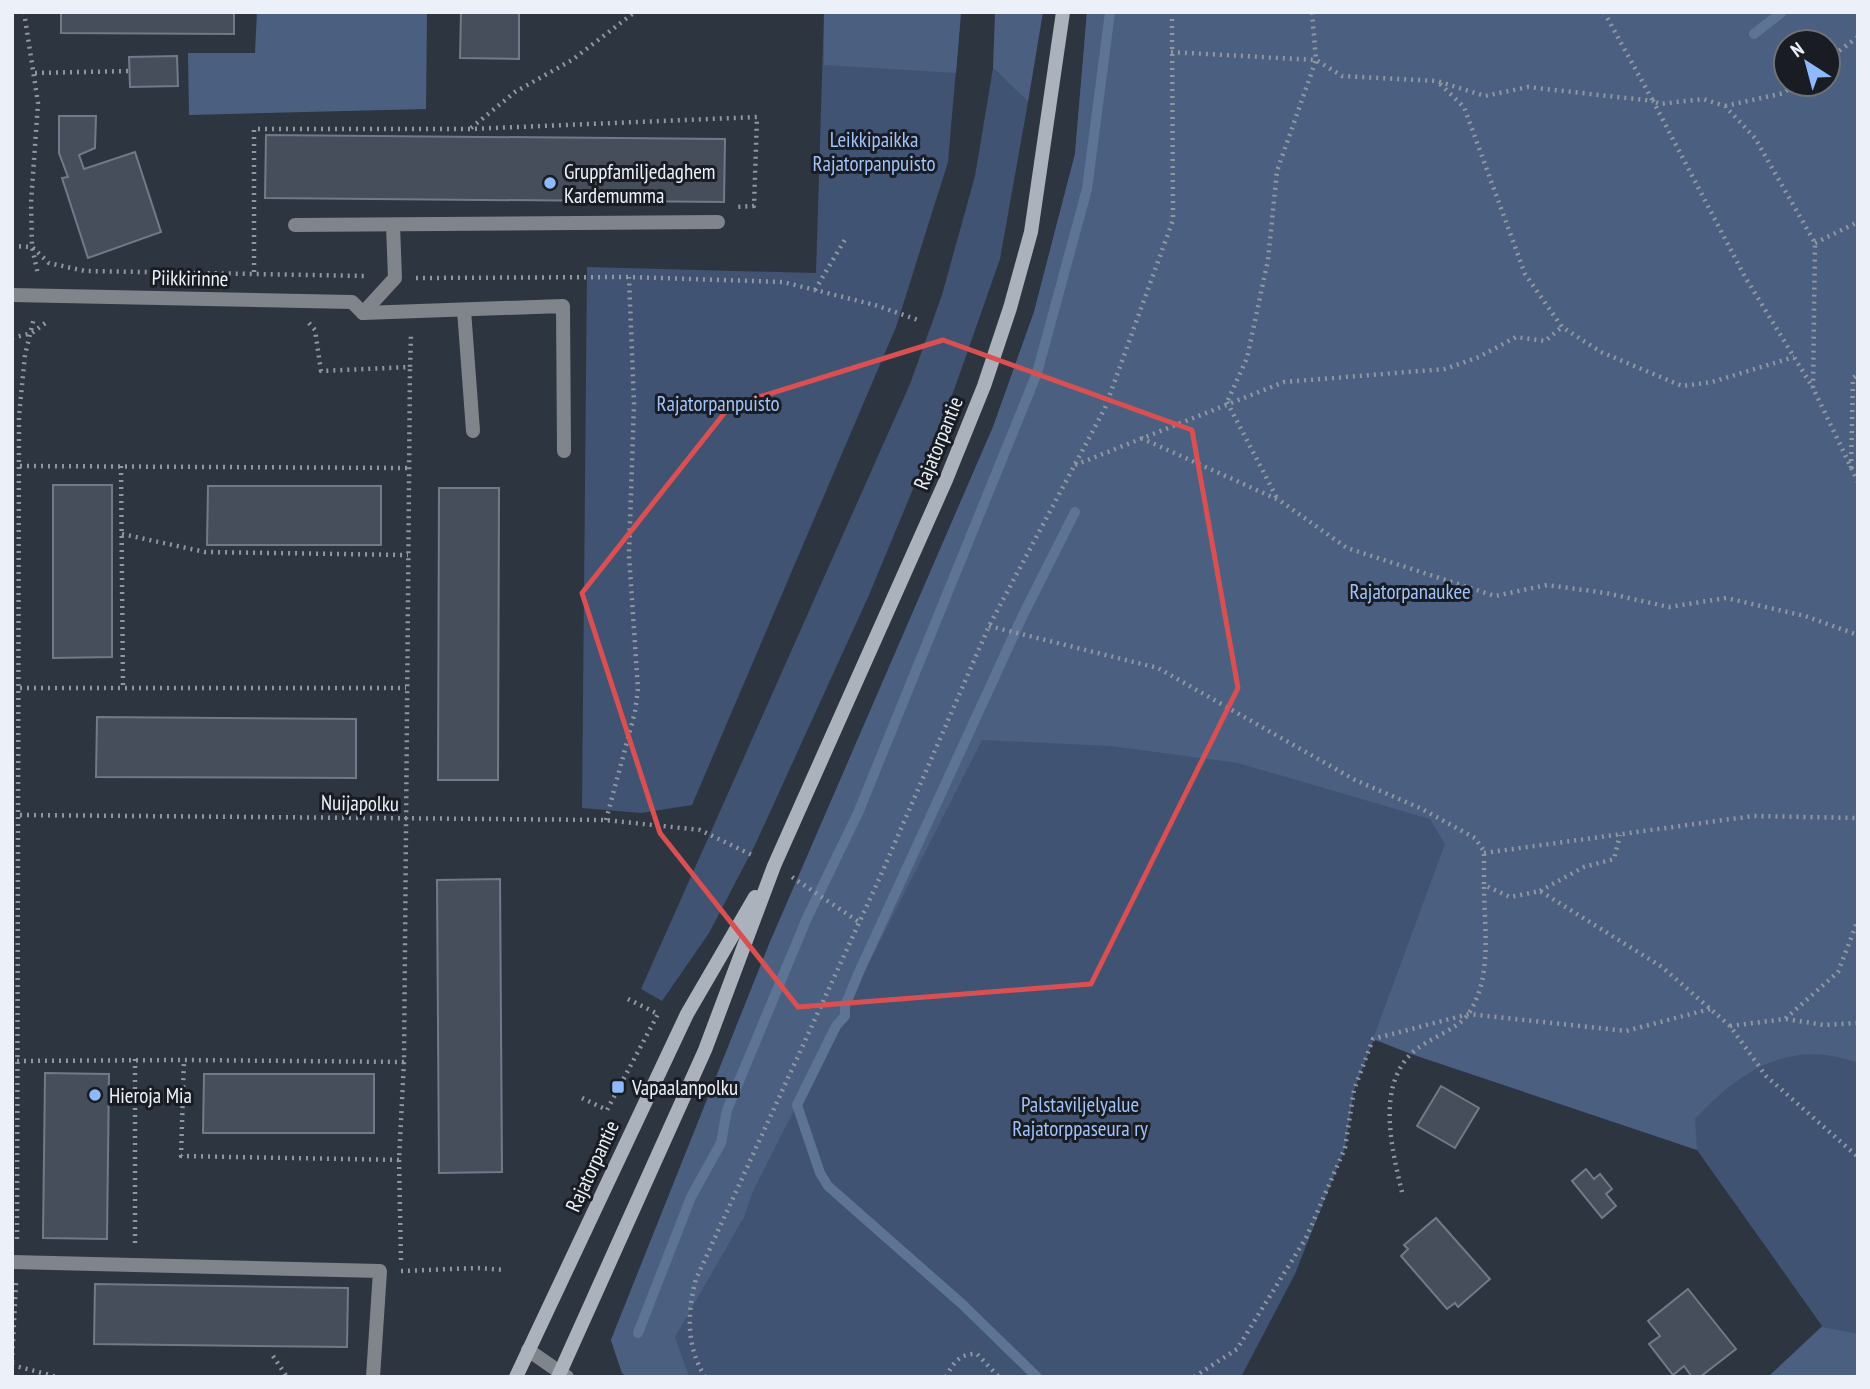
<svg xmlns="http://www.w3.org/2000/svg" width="1870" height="1389" font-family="'PT Sans Narrow',sans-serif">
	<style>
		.green { fill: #405372; fill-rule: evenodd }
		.forest { fill: #4b6081; fill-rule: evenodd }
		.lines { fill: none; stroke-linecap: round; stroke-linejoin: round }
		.stream { stroke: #5e7495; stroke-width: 10 }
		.building { fill: #464e5b; stroke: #717a88; stroke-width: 2 }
		.path { stroke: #9097a0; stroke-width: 4.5; stroke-dasharray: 2 5; stroke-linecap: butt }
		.service { stroke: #80848b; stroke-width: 14 }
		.minor { stroke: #80848b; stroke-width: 14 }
		.secondary { stroke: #abb2bc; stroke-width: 14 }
		.marked { fill: none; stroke: #da5052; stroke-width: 5; stroke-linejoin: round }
		.poi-dot { fill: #8eb9fc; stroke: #191c22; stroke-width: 2.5 }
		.labels { text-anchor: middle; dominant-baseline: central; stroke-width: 6; stroke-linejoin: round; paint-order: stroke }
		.park-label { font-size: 21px; fill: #a0c3fb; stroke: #191c22 }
		.poi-label { font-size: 21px; fill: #ecf1f9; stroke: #191c22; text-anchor: start }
		.street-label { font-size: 21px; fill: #ecf1f9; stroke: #191c22 }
	</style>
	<rect width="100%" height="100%" fill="#2d3541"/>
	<g class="green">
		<path d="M824,12H961L948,162L896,327L692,805L641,813L582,808L587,267L816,273Z"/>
		<path d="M1087,12H1858V1377H1768L1822,1326L1697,1150L1374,1039L1354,1090L1345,1148L1295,1274L1241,1377H627L622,1373L611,1340L770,942L993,427L1034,312L1075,154ZM1786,42H1828V84H1786Z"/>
		<path d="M993,68L1028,102L1000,259L954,390L869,595L755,845L709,933L662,1001L641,989L910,384L942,295L975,176Z"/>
	</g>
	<g class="forest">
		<path d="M257,12H427L426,109L189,115L188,53H255Z"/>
		<path d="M824,12H961L956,73L824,65Z"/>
		<path d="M995,12H1043L1028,102L993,68Z"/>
		<path d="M1087,12H1858V1063C1790,1038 1741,1070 1695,1119L1697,1150L1411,1054L1373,1039L1445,844L1430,819L1238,763L1111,746L982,740L753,1191L744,1217L675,1337L689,1377H627L622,1373L611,1340L770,942L993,427L1034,312L1075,154ZM1786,42H1828V84H1786Z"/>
		<path d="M1822,1327L1858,1334V1377H1768Z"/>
	</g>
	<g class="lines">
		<g class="stream">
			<path d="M1754,34L1782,12"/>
			<path d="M638,1333L691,1197L721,1143L727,1110L807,918L858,813L1037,373L1087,189L1110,12"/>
			<path d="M1037,1377L962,1304L828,1186L820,1173L797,1105L836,1026L845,1016V1006L859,972L1024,613L1075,512"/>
		</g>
	</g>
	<g class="building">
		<path d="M61,12H234V34L61,33Z"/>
		<path d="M461,12H519V59L460,58Z"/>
		<path d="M177,56L178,86L130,87L129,57Z"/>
		<path d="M59,116H96L95,148L79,155L84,169L135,152L161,232L88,258L62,178L68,177L59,153Z"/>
		<path d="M266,135L725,139L724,202L265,198Z"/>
		<path d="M53,485H112V657L53,658Z"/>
		<path d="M208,486H381V545H207Z"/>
		<path d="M439,488H499L498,780H438Z"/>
		<path d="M97,717L356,719V778L96,777Z"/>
		<path d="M500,879L502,1172L439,1173L437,880Z"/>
		<path d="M45,1073L109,1074L107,1239L43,1238Z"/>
		<path d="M204,1074H374V1133H203Z"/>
		<path d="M1441,1086L1479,1108L1455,1148L1417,1126Z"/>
		<path d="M1586,1169L1594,1179L1600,1174L1612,1189L1606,1194L1616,1206L1602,1218L1572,1181Z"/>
		<path d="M1436,1218L1490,1279L1458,1307L1455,1303L1447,1309L1401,1256L1408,1249L1404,1245Z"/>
		<path d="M95,1284L348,1288L347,1347L94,1344Z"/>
		<path d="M1688,1289L1736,1349L1700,1377H1692L1684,1366L1673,1375L1649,1344L1660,1336L1648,1321Z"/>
	</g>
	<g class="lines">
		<g class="path">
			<path d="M24,12L38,103L31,203L32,247L38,275"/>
			<path d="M1604,12L1653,101L1660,104L1703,99L1725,106L1755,138L1815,243L1813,388L1858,482"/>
			<path d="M1171,52L1316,60L1342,76L1437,81L1485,96L1528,87L1653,101L1745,277L1813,388"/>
			<path d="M1828,59L1858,37"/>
			<path d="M35,73L130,71"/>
			<path d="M1440,84L1464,107L1525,274L1562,327L1601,352L1682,386L1712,382L1794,357"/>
			<path d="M1725,106L1784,93L1795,84"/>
			<path d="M471,128L515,92L572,60L635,12"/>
			<path d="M1815,243L1858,222"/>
			<path d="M12,246L32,247L49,263L85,271L366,276"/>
			<path d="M254,272V129H470L757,117L754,206L735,207"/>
			<path d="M416,278L629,277L783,282L875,305L921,321"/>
			<path d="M815,290L847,236"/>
			<path d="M309,323L315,330L321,371L410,367L411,335"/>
			<path d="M12,338L32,333L48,321"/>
			<path d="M1228,400L1247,358L1268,260L1277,171L1316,60L1312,12"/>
			<path d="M1227,402L1278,500"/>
			<path d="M1141,438L1279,500L1347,548L1495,596L1547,585L1606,593L1669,607L1726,598L1805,616L1858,635"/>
			<path d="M1075,465L1284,382L1445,369L1479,357L1516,337L1545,341L1562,327"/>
			<path d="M20,466L409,468"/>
			<path d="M121,466L123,688"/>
			<path d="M1851,468L1853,378L1858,374"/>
			<path d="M122,534L205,552L408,555"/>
			<path d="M989,626L1158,668L1355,780L1420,808L1475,838L1484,851V885L1510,897L1540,891L1662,967L1730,1026L1766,1076L1858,1157"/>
			<path d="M20,688H406"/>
			<path d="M20,815L606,820L700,830L754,856"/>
			<path d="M606,820L635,712L638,689L629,555L634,404L629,277"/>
			<path d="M1484,853L1753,816L1858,818"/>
			<path d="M792,877L859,922"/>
			<path d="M1540,891L1584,867L1614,859L1620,835"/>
			<path d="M1786,1019L1824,1025L1858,1023"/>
			<path d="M1730,1026L1785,1019L1838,972L1858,920"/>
			<path d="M17,1061L184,1060"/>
			<path d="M582,1098L607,1110L658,1014L628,999"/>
			<path d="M399,1160L181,1156L184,1060L404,1062"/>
			<path d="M1402,1192C1392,1150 1376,1087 1412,1053C1428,1038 1458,1030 1469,1013C1493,976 1484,927 1484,886"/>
			<path d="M17,1239L19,416L25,355L34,318"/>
			<path d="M135,1243V1059"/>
			<path d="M401,1260L399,1160L404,1062L410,367"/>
			<path d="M401,1271L478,1268L505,1270"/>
			<path d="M273,1356L287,1377"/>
			<path d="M12,1362L16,1283"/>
			<path d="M12,1365L57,1377"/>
			<path d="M705,1377C686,1346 687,1312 696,1279L880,877L989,626L1105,408L1173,220L1172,12"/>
			<path d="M946,1377C953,1363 960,1353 977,1354L999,1377"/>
			<path d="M1194,1377L1237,1349L1306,1238L1345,1148L1354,1090L1373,1039L1469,1014L1626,1031L1710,1009"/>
		</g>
		<g class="service">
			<path d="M295,225L718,222"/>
			<path d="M464,310L473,431"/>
			<path d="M363,313L563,306L564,451"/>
			<path d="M363,313L395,278L393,225"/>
			<path d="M12,1262L380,1271L373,1377"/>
		</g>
		<g class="minor">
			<path d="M12,295L352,302L363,313"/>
			<path d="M528,1350L567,1377"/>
		</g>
		<g class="secondary">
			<path d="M516,1377L687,1014L755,897"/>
			<path d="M558,1377L705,1050L774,866L946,480L984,386L1010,308L1031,232L1063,12"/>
		</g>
	</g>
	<path class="marked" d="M943,340L1192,430L1238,688L1091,984L798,1007L660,833L582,593L730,406Z"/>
	<g class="poi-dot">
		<circle cx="550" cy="183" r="7"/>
		<rect x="611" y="1080" width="14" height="14" rx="3.5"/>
		<circle cx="95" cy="1095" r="7"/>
	</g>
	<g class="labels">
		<g class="park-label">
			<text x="874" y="139">Leikkipaikka<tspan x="874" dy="24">Rajatorpanpuisto</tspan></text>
			<text x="718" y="403">Rajatorpanpuisto</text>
			<text x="1410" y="591">Rajatorpanaukee</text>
			<text x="1080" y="1104">Palstaviljelyalue<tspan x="1080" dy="24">Rajatorppaseura ry</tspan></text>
		</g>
		<g class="poi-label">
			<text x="564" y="171">Gruppfamiljedaghem<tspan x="564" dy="24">Kardemumma</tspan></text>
			<text x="632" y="1087">Vapaalanpolku</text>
			<text x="109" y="1095">Hieroja Mia</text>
		</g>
		<g class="street-label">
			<text transform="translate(190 278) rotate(1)">Piikkirinne</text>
			<text transform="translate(938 443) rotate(-68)">Rajatorpantie</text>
			<text transform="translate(360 803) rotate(1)">Nuijapolku</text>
			<text transform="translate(592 1166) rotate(-65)">Rajatorpantie</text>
		</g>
	</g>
	<rect width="1870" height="1389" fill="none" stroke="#ecf1f9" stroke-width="28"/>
	<g transform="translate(1807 63) rotate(324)"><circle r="33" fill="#191c22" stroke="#6d7178" stroke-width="2"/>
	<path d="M0-5L12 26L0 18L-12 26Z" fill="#8eb9fc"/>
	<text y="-10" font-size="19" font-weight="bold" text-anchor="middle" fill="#ecf1f9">N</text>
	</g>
</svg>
